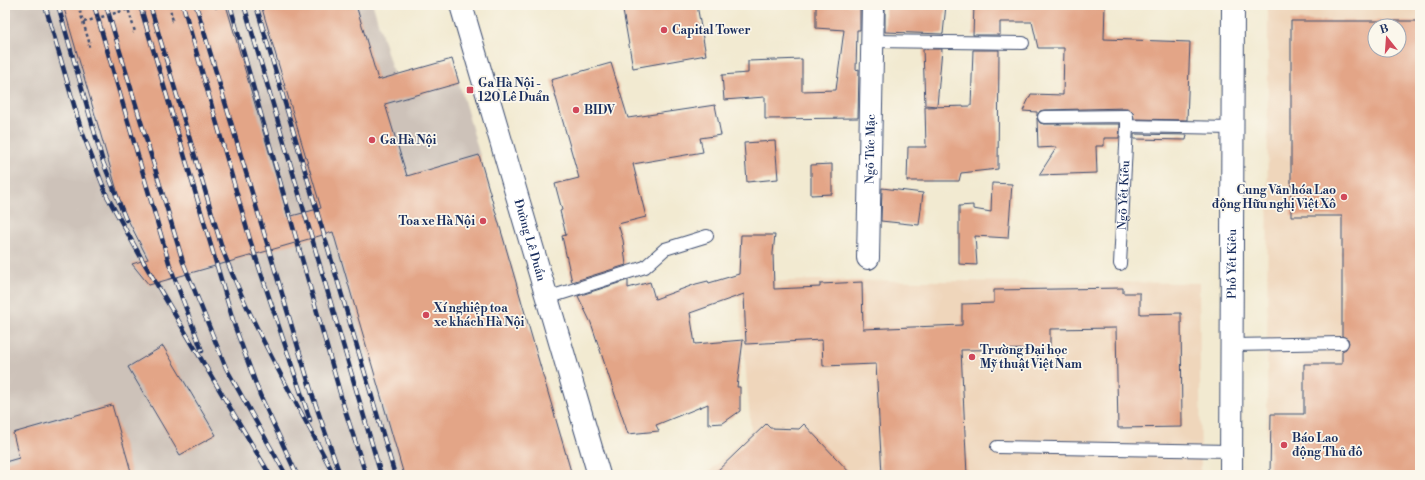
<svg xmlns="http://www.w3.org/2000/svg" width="1425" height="480" font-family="'Libre Bodoni',serif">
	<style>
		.built { fill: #efd6bb; fill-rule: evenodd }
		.industrial { fill: #cdc2b9 }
		.building { fill: #e3a587; fill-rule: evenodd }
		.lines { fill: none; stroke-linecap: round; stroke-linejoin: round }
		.service-casing { stroke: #3b4b6f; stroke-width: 14 }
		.minor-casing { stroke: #3b4b6f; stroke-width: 24 }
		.tertiary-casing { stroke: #3b4b6f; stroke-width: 24 }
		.primary-casing { stroke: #3b4b6f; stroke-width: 24 }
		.path { stroke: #3b4b6f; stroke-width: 2.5; stroke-dasharray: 3 3; stroke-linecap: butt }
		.service { stroke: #fff; stroke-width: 12 }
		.minor { stroke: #fff; stroke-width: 22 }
		.tertiary { stroke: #fff; stroke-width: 22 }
		.primary { stroke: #fff; stroke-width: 22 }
		.rail-casing { stroke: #1b2f5e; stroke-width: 4.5 }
		.rail { stroke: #fbf7ec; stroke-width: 3; stroke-dasharray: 9; stroke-linecap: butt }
		.path-bridge { stroke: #3b4b6f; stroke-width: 2.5; stroke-dasharray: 3 3; stroke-linecap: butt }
		.poi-dot { fill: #d1495b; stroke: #fbf7ec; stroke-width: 1.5 }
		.labels { text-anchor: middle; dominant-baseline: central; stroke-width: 3.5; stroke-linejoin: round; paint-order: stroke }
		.poi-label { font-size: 12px; font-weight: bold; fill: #1b2f5e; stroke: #fbf7ec; text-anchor: start }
		.street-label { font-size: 12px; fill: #1b2f5e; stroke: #fbf7ec }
	</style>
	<rect width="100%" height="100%" fill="#fbf7ec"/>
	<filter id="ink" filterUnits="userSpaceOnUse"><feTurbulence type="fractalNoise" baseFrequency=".025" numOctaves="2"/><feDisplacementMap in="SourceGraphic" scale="8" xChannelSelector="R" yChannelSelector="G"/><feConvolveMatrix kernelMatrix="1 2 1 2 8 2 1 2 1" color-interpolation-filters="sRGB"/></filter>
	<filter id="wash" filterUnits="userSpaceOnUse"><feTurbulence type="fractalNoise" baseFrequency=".012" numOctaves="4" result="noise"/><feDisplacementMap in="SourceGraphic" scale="16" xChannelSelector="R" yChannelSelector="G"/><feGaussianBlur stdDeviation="0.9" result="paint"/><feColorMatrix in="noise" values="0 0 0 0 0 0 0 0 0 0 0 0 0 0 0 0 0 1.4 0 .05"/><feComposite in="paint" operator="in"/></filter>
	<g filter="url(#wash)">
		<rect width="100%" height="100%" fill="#f2ead1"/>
		<g class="built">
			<path d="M1268,5H1420V475H1267ZM1375,26H1399V50H1375Z"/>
			<path d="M815,280L1199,283L1201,475H711L709,472L751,430L738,283Z"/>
		</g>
		<path class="industrial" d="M5,5H373L394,76L452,59L572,475H5Z"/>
		<g id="blocks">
			<g class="building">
				<path d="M63,5H226L288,217L321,208L261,5H356L378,80L452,59L459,83L385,104L407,176L479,155L572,475H404L333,232L149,285L132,264L148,259L124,212L118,194Z"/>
				<path d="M622,5H697L706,55L633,68Z"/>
				<path d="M816,5H860V30H857L856,70L859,69L858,118L765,119V97L724,100L722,75L748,73V61L802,59V91L836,90L844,30L816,28Z"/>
				<path d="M885,5H946L943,34L885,32Z"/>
				<path d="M974,5H1105L1104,39L1190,42L1187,120L1134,119L1133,112L1127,108L1044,110L1040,111L1037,116V112L1023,111L1031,94L1063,95L1064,48H1038L1032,22H1000V35H973Z"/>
				<path d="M1291,21H1420V475H1270L1271,414H1304V364H1342V351L1346,349L1349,343L1348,339L1342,336V216H1291ZM1375,26H1399V50H1375Z"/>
				<path d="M923,49H942L937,106L925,105Z"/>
				<path d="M973,50H999L998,169L961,173L959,181H907L908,147H926L925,107L971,106Z"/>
				<path d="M611,63L628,118L715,105L721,135L700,138L703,152L633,164L646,217L618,224L623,240L626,265L572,282L562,236L566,235L560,211L562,210L555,184L579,178L551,80Z"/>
				<path d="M1037,118L1040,123L1044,124H1120L1119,138H1104V146H1096L1097,173L1039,175L1057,147L1038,148Z"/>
				<path d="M1134,134L1187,135L1186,140L1134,139Z"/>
				<path d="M775,141L778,179L747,182L744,143Z"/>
				<path d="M832,164V194L811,195V165Z"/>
				<path d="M992,183L1012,184L1008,238L975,236L977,265L959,264V206L973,205V209L991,212Z"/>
				<path d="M882,188L923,193L919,225L881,221Z"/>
				<path d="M741,235H775L773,253L774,289L820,287V284L862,282L863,329L962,325V304L994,303V290L1123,288V293H1140V314L1181,313L1182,427L1118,428L1116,328L1050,329V349L961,350L967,475H882L876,364L823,366L822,340L746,344L744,294L690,313L695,344L743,340L737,387H740V411L723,423L708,424V404L656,425L659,431L628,434L591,323L578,296L628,280V288L650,282L655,299L696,284L708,281L709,283L739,274Z"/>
				<path d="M163,346L216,435L180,455L128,367Z"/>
				<path d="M112,405L132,475H5V462L19,458L13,433Z"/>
				<path d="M766,424L770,428L799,429L804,424L852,475H713Z"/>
			</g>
		</g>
	</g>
	<g filter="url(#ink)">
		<use href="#blocks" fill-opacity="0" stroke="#3b4b6f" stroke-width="1"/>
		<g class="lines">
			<g class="service-casing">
				<g id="service">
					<path d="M872,41L1023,43"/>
					<path d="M1044,117L1127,116V126L1232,128"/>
					<path id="s1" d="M1120,264L1127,126"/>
					<path d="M547,298L645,267L665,249L707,236"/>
					<path d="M1232,345L1342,343"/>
					<path d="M997,447L1231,451"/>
				</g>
			</g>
			<g class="minor-casing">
				<g id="minor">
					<path id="s2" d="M868,258L873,5"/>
				</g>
			</g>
			<g class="tertiary-casing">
				<g id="tertiary">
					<path id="s3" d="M1231,475L1233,5"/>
				</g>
			</g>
			<g class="primary-casing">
				<g id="primary">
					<path id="s4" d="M461,5L599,475"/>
				</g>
			</g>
			<g class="path">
				<path d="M78,5L90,45L88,46"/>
				<path d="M127,5L135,32L133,33"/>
				<path d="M169,5L173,21H171"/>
				<path d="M215,8L217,7L216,5"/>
			</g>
			<use href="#service" class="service"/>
			<use href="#minor" class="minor"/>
			<use href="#tertiary" class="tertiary"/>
			<use href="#primary" class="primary"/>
			<g class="rail-casing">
				<g id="rail">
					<path d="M45,5L81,129L107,196L143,261L270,475"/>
					<path d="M58,5L103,162L126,220"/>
					<path d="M94,5L170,266L202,351"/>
					<path d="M106,5L183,262L226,368L286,475"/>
					<path d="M140,5L235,327L260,395L297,475"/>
					<path d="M150,5L223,251C253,329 296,401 334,475"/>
					<path d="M183,5L251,243L310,420"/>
					<path d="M196,5L312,394L340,475"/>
					<path d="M230,5L344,407L366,475"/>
					<path d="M244,5L381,475"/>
					<path d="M256,5L395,475"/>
				</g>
			</g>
			<use href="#rail" class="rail"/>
			<path class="path-bridge" d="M84,22L143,5"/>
		</g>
	</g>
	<g class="poi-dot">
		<circle cx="664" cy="30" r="4"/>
		<rect x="466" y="86" width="8" height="8" rx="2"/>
		<circle cx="576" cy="110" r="4"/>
		<circle cx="372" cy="140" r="4"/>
		<circle cx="1344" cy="197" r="4"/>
		<circle cx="483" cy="221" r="4"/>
		<circle cx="426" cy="315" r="4"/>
		<circle cx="972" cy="357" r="4"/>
		<circle cx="1284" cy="445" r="4"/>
	</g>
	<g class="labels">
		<g class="poi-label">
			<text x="672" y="30">Capital Tower</text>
			<text x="478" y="83">Ga Hà Nội -<tspan x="478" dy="14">120 Lê Duẩn</tspan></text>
			<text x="584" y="110">BIDV</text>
			<text x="380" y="140">Ga Hà Nội</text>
			<text x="1336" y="190" text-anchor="end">Cung Văn hóa Lao<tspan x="1336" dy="14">động Hữu nghị Việt Xô</tspan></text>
			<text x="475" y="221" text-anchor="end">Toa xe Hà Nội</text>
			<text x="434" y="308">Xí nghiệp toa<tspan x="434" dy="14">xe khách Hà Nội</tspan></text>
			<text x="980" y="350">Trường Đại học<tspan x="980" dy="14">Mỹ thuật Việt Nam</tspan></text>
			<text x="1292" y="438">Báo Lao<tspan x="1292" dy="14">động Thủ đô</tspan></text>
		</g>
		<g class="street-label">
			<text stroke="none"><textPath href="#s2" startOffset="109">Ngõ Tức Mặc</textPath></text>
			<text stroke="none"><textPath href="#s1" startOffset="69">Ngõ Yết Kiêu</textPath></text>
			<text stroke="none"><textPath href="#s4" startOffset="245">Đường Lê Duẩn</textPath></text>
			<text stroke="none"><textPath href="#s3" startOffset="211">Phố Yết Kiêu</textPath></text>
		</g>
	</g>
	<rect width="1425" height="480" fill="none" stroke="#fbf7ec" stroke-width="20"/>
	<g transform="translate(1387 38) rotate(343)"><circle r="19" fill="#fbf7ec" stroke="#a1a7b3"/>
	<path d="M0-3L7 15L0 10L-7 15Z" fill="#d1495b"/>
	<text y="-6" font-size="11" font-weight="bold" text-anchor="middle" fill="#1b2f5e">B</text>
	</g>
</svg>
